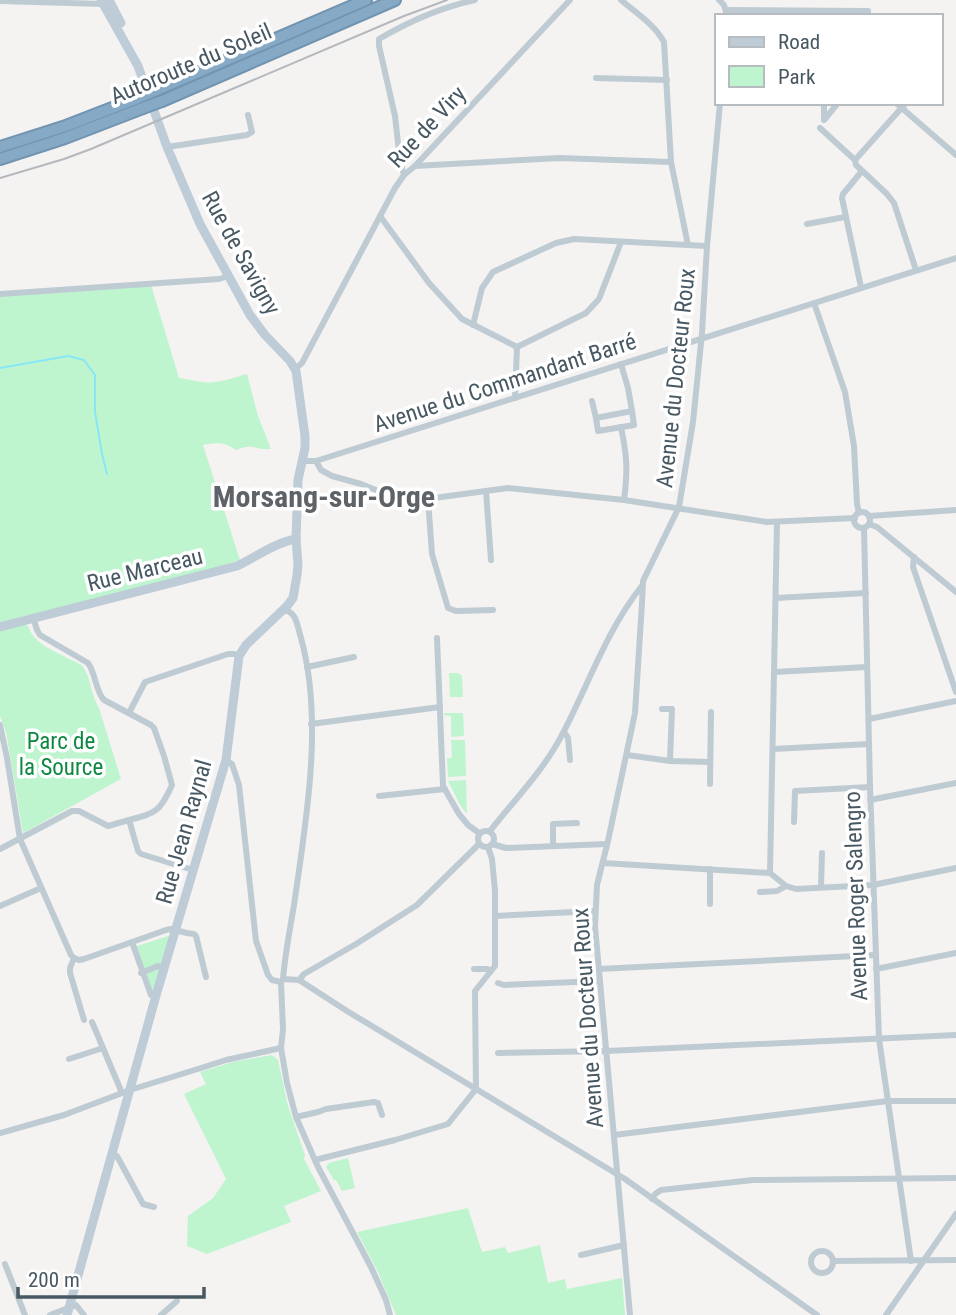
<svg xmlns="http://www.w3.org/2000/svg" width="956" height="1315" font-family="'Roboto Condensed',sans-serif">
	<style>
		.green { fill: #bef5cf }
		.lines { fill: none; stroke-linecap: round; stroke-linejoin: round }
		.stream { stroke: #87e7f6; stroke-width: 2 }
		.highway-casing { stroke: #7194b1; stroke-width: 14 }
		.street { stroke: #bfcbd3; stroke-width: 6 }
		.secondary { stroke: #beccd7; stroke-width: 9 }
		.highway { stroke: #86a9c5; stroke-width: 10 }
		.tram { stroke: #b4b8bd; stroke-width: 2 }
		.highway-bridge-casing { stroke: #7194b1; stroke-width: 14; stroke-linecap: butt }
		.highway-bridge { stroke: #86a9c5; stroke-width: 10 }
		.labels { text-anchor: middle; dominant-baseline: central; stroke-width: 7; stroke-linejoin: round; paint-order: stroke }
		.street-label { font-size: 23px; fill: #485862; stroke: #fff }
		.park-label { font-size: 23px; fill: #0e8841; stroke: #fff }
		.district-label { font-size: 30px; font-weight: bold; fill: #5e6368; stroke: #fff }
	</style>
	<rect width="100%" height="100%" fill="#f5f2f2"/>
	<g class="green">
		<path d="M151,285L179,378C187,379 194,381 202,382C217,384 233,378 247,374L258,416L271,449C254,450 255,443 236,450C226,442 215,442 203,445L240,560L217,568L0,623V294Z"/>
		<path d="M21,624L28,626C34,644 53,650 69,659C73,661 80,663 83,667C91,677 91,696 99,708L121,779L23,833L6,732L0,716V630Z"/>
		<path d="M449,673H458L462,676L463,697H450Z"/>
		<path d="M444,713H463L464,736L451,737V716L444,715Z"/>
		<path d="M451,740H465L466,776L448,777L447,758H452Z"/>
		<path d="M466,780L467,814L460,805L448,781Z"/>
		<path d="M168,936L170,938L153,993L134,947Z"/>
		<path d="M272,1055L278,1060L288,1106L305,1155L304,1159L321,1191L284,1206L291,1222L207,1254L187,1246L188,1216L213,1198L226,1179L184,1094L206,1084L200,1072L233,1062Z"/>
		<path d="M348,1158L355,1188L342,1191L336,1180H334L326,1167L329,1163Z"/>
		<path d="M468,1208L482,1252L505,1247L508,1253L540,1245L548,1283L565,1279L567,1289L622,1278L625,1315H396L378,1272L357,1232Z"/>
	</g>
	<g class="lines">
		<path class="stream" d="M0,368L68,356L84,360L95,375V412L102,454L107,474"/>
		<g class="highway-casing">
			<g id="highway">
				<path d="M157,90L366,0"/>
				<path d="M162,101L395,0"/>
				<path d="M0,147L63,127L138,98"/>
				<path d="M0,159L65,138L143,108"/>
			</g>
		</g>
		<g class="street">
			<path d="M621,0C636,13 654,24 664,42L671,162L688,245"/>
			<path d="M719,0L724,5L727,16"/>
			<path d="M0,1L103,4"/>
			<path d="M727,10L868,11V16"/>
			<path d="M596,78L667,80"/>
			<path d="M824,103V120L838,103"/>
			<path d="M896,103L956,155"/>
			<path d="M820,128L855,160L856,165L887,194L894,203L916,270"/>
			<path d="M167,147L247,135L252,132L248,115"/>
			<path d="M855,160L906,103"/>
			<path d="M415,166L560,158L671,162"/>
			<path d="M404,175L400,161L395,116L379,46V39C408,22 442,7 475,0"/>
			<path d="M380,216L429,283L462,319L517,347L515,398"/>
			<path d="M807,224L845,217"/>
			<path d="M861,287L842,198L843,194L862,171"/>
			<path d="M0,294L219,279L229,276"/>
			<path d="M814,303L845,392L854,446L857,504L859,513"/>
			<path d="M473,325L482,288L493,272L556,243L574,239L707,246"/>
			<path d="M517,347L586,313L599,299L621,242"/>
			<path d="M621,364L628,388L632,411"/>
			<path d="M295,369L302,363L395,188L404,175L415,166L570,0"/>
			<path d="M592,401L596,418"/>
			<path d="M632,411L634,425L598,431L596,418Z"/>
			<path d="M621,427C627,456 628,470 624,500"/>
			<path d="M303,461H316L956,258"/>
			<path d="M316,461L321,470L332,476L361,484L396,498L404,501L419,500L508,488L624,500L767,522L855,518"/>
			<path d="M486,491L491,560"/>
			<path d="M428,499L432,554L448,608L456,611L493,610"/>
			<circle cx="862" cy="520" r="8"/>
			<path d="M869,516L956,510"/>
			<path d="M869,524L877,527L956,592"/>
			<path d="M864,528L870,787L879,1039L911,1261"/>
			<path d="M914,557L913,567L956,692"/>
			<path d="M776,598L866,593"/>
			<path d="M283,610C297,611 297,626 301,638C324,721 306,821 294,905C290,929 285,954 283,979L281,982L283,1029L281,1048L287,1083L296,1117L318,1167L371,1267L386,1300L390,1315"/>
			<path d="M33,617L37,630L40,635L88,663C96,674 95,690 104,700L151,725L154,728L164,756L172,785C160,812 156,813 129,820L138,851L141,854L193,870"/>
			<path d="M437,638L443,786L459,814L468,825L479,833"/>
			<path d="M307,667L354,657"/>
			<path d="M775,672L867,667"/>
			<path d="M662,709H672L670,761"/>
			<path d="M129,713L145,682L228,654H234L239,656"/>
			<path d="M869,719L956,701"/>
			<path d="M311,724L440,707"/>
			<path d="M0,725L7,758L20,839L71,955L74,958"/>
			<path d="M564,732L568,738L570,760"/>
			<path d="M773,749L869,744"/>
			<path d="M627,755L670,761L710,762"/>
			<path d="M226,760L232,764L239,785L256,941L268,975L272,980L281,982"/>
			<path d="M710,784L711,712"/>
			<path d="M379,796L445,789"/>
			<path d="M870,800L956,783"/>
			<path d="M794,822L795,791L870,787"/>
			<circle cx="486" cy="839" r="8"/>
			<path d="M490,831C516,798 545,769 564,731C589,683 607,630 641,587"/>
			<path d="M492,844L506,848L607,844"/>
			<path d="M553,846V824L577,823"/>
			<path d="M0,849L72,811H79L108,826L129,820"/>
			<path d="M603,863L770,873"/>
			<path d="M710,869V904"/>
			<path d="M770,873L777,522"/>
			<path d="M770,873L786,886L796,889L873,885L956,868"/>
			<path d="M821,887L822,853"/>
			<path d="M760,892L777,891L786,886"/>
			<path d="M0,906L41,888"/>
			<path d="M495,916L595,911"/>
			<path d="M132,942L151,995"/>
			<path d="M74,958L79,960L84,959L166,930L171,929L187,933L194,934L196,936L206,977"/>
			<path d="M74,958L70,968V973L84,1020"/>
			<path d="M474,969H487L491,971"/>
			<path d="M599,969L875,955"/>
			<path d="M876,969L956,953"/>
			<path d="M141,973L158,966L164,969"/>
			<path d="M283,979L299,980L347,1011L625,1179L817,1315"/>
			<path d="M299,980L304,974L356,944L417,905L479,844"/>
			<path d="M498,983L504,985L600,981"/>
			<path d="M92,1022L122,1093"/>
			<path d="M498,1053L607,1051L956,1035"/>
			<path d="M69,1059L103,1048"/>
			<path d="M476,1089L475,991L495,966V891L492,859L488,847"/>
			<path d="M296,1117L318,1112L326,1109L374,1102L378,1103L382,1115"/>
			<path d="M0,1133L64,1115L130,1090L201,1068L226,1060L281,1048"/>
			<path d="M614,1135L888,1101H956"/>
			<path d="M112,1153L117,1156L143,1204L154,1207"/>
			<path d="M315,1160L395,1140L448,1124L476,1089"/>
			<path d="M652,1199L655,1194L661,1190L753,1180L956,1178"/>
			<circle cx="822" cy="1262" r="11"/>
			<path d="M581,1255L624,1245"/>
			<path d="M833,1261L956,1260"/>
			<path d="M5,1264L25,1315"/>
			<path d="M50,1315L76,1305L84,1315"/>
			<path d="M161,1315L177,1301"/>
			<path d="M630,1315L595,926L597,885L608,841L635,713L642,603L643,581L679,507L693,422L702,333L707,246L720,103"/>
			<path d="M886,1315L956,1214"/>
		</g>
		<g class="secondary">
			<path d="M109,0L121,23"/>
			<path d="M0,627L237,566C256,557 274,543 296,539"/>
			<path d="M67,1315L157,992L226,760L239,656L246,645L287,606L293,598L297,575L298,565L296,539L298,480L305,448V436L296,371L290,361L265,335L250,315L200,224L167,147L138,66L101,0"/>
		</g>
		<use href="#highway" class="highway"/>
		<path class="tram" d="M0,178L64,159L91,149L404,16L447,0"/>
		<g class="highway-bridge-casing">
			<g id="highway-bridge">
				<path d="M138,98L157,90"/>
				<path d="M143,108L162,101"/>
			</g>
		</g>
		<use href="#highway-bridge" class="highway-bridge"/>
	</g>
	<g class="labels">
		<g class="street-label">
			<text transform="translate(191 64) rotate(-23)">Autoroute du Soleil</text>
			<text transform="translate(427 127) rotate(-47)">Rue de Viry</text>
			<text transform="translate(241 253) rotate(61)">Rue de Savigny</text>
			<text transform="translate(676 378) rotate(-84)">Avenue du Docteur Roux</text>
			<text transform="translate(505 383) rotate(-18)">Avenue du Commandant Barré</text>
			<text transform="translate(145 570) rotate(-14)">Rue Marceau</text>
			<text transform="translate(184 832) rotate(-74)">Rue Jean Raynal</text>
			<text transform="translate(856 896) rotate(-92)">Avenue Roger Salengro</text>
			<text transform="translate(588 1018) rotate(-94)">Avenue du Docteur Roux</text>
		</g>
		<g class="park-label">
			<text x="61" y="741">Parc de<tspan x="61" dy="26">la Source</tspan></text>
		</g>
		<g class="district-label">
			<text x="324" y="496">Morsang-sur-Orge</text>
		</g>
	</g>
	<rect x="715" y="14" width="228" height="91" fill="#ffffff" stroke="#b6bcc0" stroke-width="2"/>
	<rect x="729" y="37" width="35" height="10" fill="#beccd7" stroke="#b6bcc0" stroke-width="2"/>
	<text x="778" y="49" font-size="21" fill="#485862">Road</text>
	<rect x="729" y="66" width="35" height="21" fill="#bef5cf" stroke="#b6bcc0" stroke-width="2"/>
	<text x="778" y="84" font-size="21" fill="#485862">Park</text>
	<path d="M18 1287v10h186v-10" fill="none" stroke="#485862" stroke-width="3.5"/>
	<text x="28" y="1287" font-size="21" fill="#485862" stroke="#ffffff" stroke-width="5" paint-order="stroke">200 m</text>
</svg>
